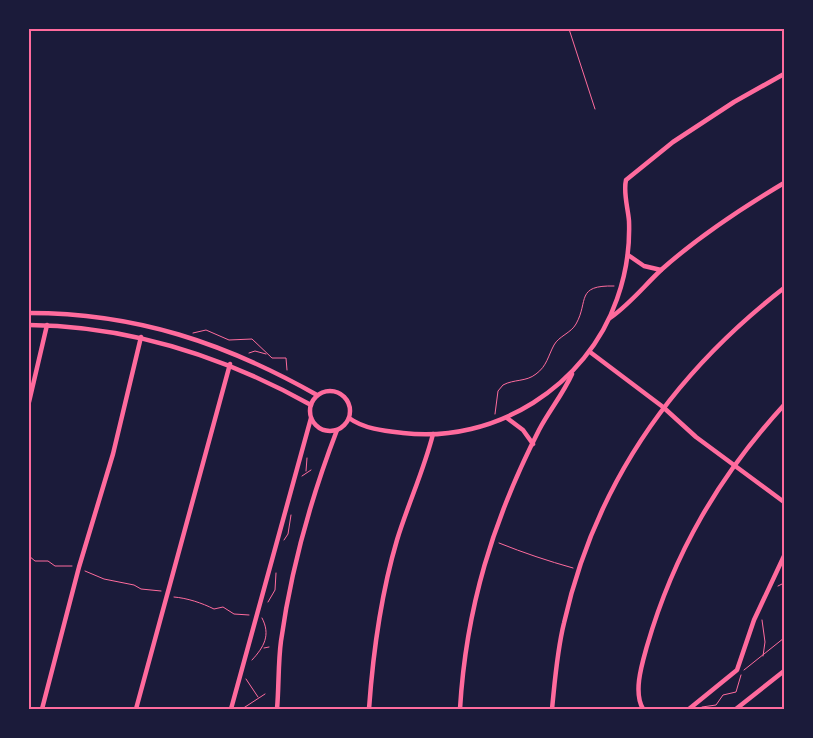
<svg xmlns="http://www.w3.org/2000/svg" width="813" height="738" font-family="Lora,serif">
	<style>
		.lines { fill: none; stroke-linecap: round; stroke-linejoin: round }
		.path { stroke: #ff6b9d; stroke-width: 1 }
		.minor { stroke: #ff6b9d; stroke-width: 4.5 }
		.neatline { fill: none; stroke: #ff6b9d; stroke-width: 2 }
	</style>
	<rect width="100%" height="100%" fill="#1b1b3a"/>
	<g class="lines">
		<g class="path">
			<path d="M569,29L595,109"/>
			<path d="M193,333L206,330L229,340L252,339L272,358H286L287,370"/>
			<path d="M249,353L255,351L266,354"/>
			<path d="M495,414L498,391L503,385C514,379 526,382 536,374C547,366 548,356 554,345C559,336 571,333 576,324C589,301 575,285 614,286"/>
			<path d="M306,471L307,458"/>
			<path d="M302,476L311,470"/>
			<path d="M284,540L288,534L291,515"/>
			<path d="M499,543C524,553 548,561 573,568"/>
			<path d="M29,556L35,561H48L55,566H72"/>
			<path d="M85,571L104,579L134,585L141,589L161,591"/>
			<path d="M778,586L784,583"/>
			<path d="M174,597C187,598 202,603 214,609L223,607L234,614L249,615"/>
			<path d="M268,602L275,590L276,573"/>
			<path d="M762,620L765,642L763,656"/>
			<path d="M264,648L269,647"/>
			<path d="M252,660C264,647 271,635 262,618"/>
			<path d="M744,670L784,638"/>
			<path d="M246,679L258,697"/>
			<path d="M702,707L716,705L723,695L736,692L741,675"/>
			<path d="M242,709L265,694"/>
		</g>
		<g class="minor">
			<path d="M628,255L644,266L661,270"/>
			<path d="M29,313C136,313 225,343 317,395"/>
			<path d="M610,318C630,304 644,286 661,270C698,237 742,208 784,183"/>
			<path d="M29,325C129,326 223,356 311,405"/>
			<path d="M590,352L663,407L696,437L784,502"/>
			<circle cx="330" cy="411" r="20"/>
			<path d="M29,402L47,325"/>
			<path d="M349,418C364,429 385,431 403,433C495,444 587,386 617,299C626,274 630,248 629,221C628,208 623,193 626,180L673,142L734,102L784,74"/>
			<path d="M507,418L523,430L533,444"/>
			<path d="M42,709L79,567L113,454L141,337"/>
			<path d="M136,709L230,364"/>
			<path d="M231,709L311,418"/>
			<path d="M277,709C279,687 278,663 281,641C291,569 311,498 337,430"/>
			<path d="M369,709C373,653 381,594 397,540C408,504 424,470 433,434"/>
			<path d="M460,709C466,608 493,520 539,430C549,411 563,394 572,374"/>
			<path d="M552,709C555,680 557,651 564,623C595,485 673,374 784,288"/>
			<path d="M643,709C633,692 642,664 647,646C674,553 719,476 784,405"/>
			<path d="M689,709L737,670L754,620L784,556"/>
			<path d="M736,709L784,671"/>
		</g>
	</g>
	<rect width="813" height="738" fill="none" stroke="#1b1b3a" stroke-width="60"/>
	<rect x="30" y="30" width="753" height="678" class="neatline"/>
</svg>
